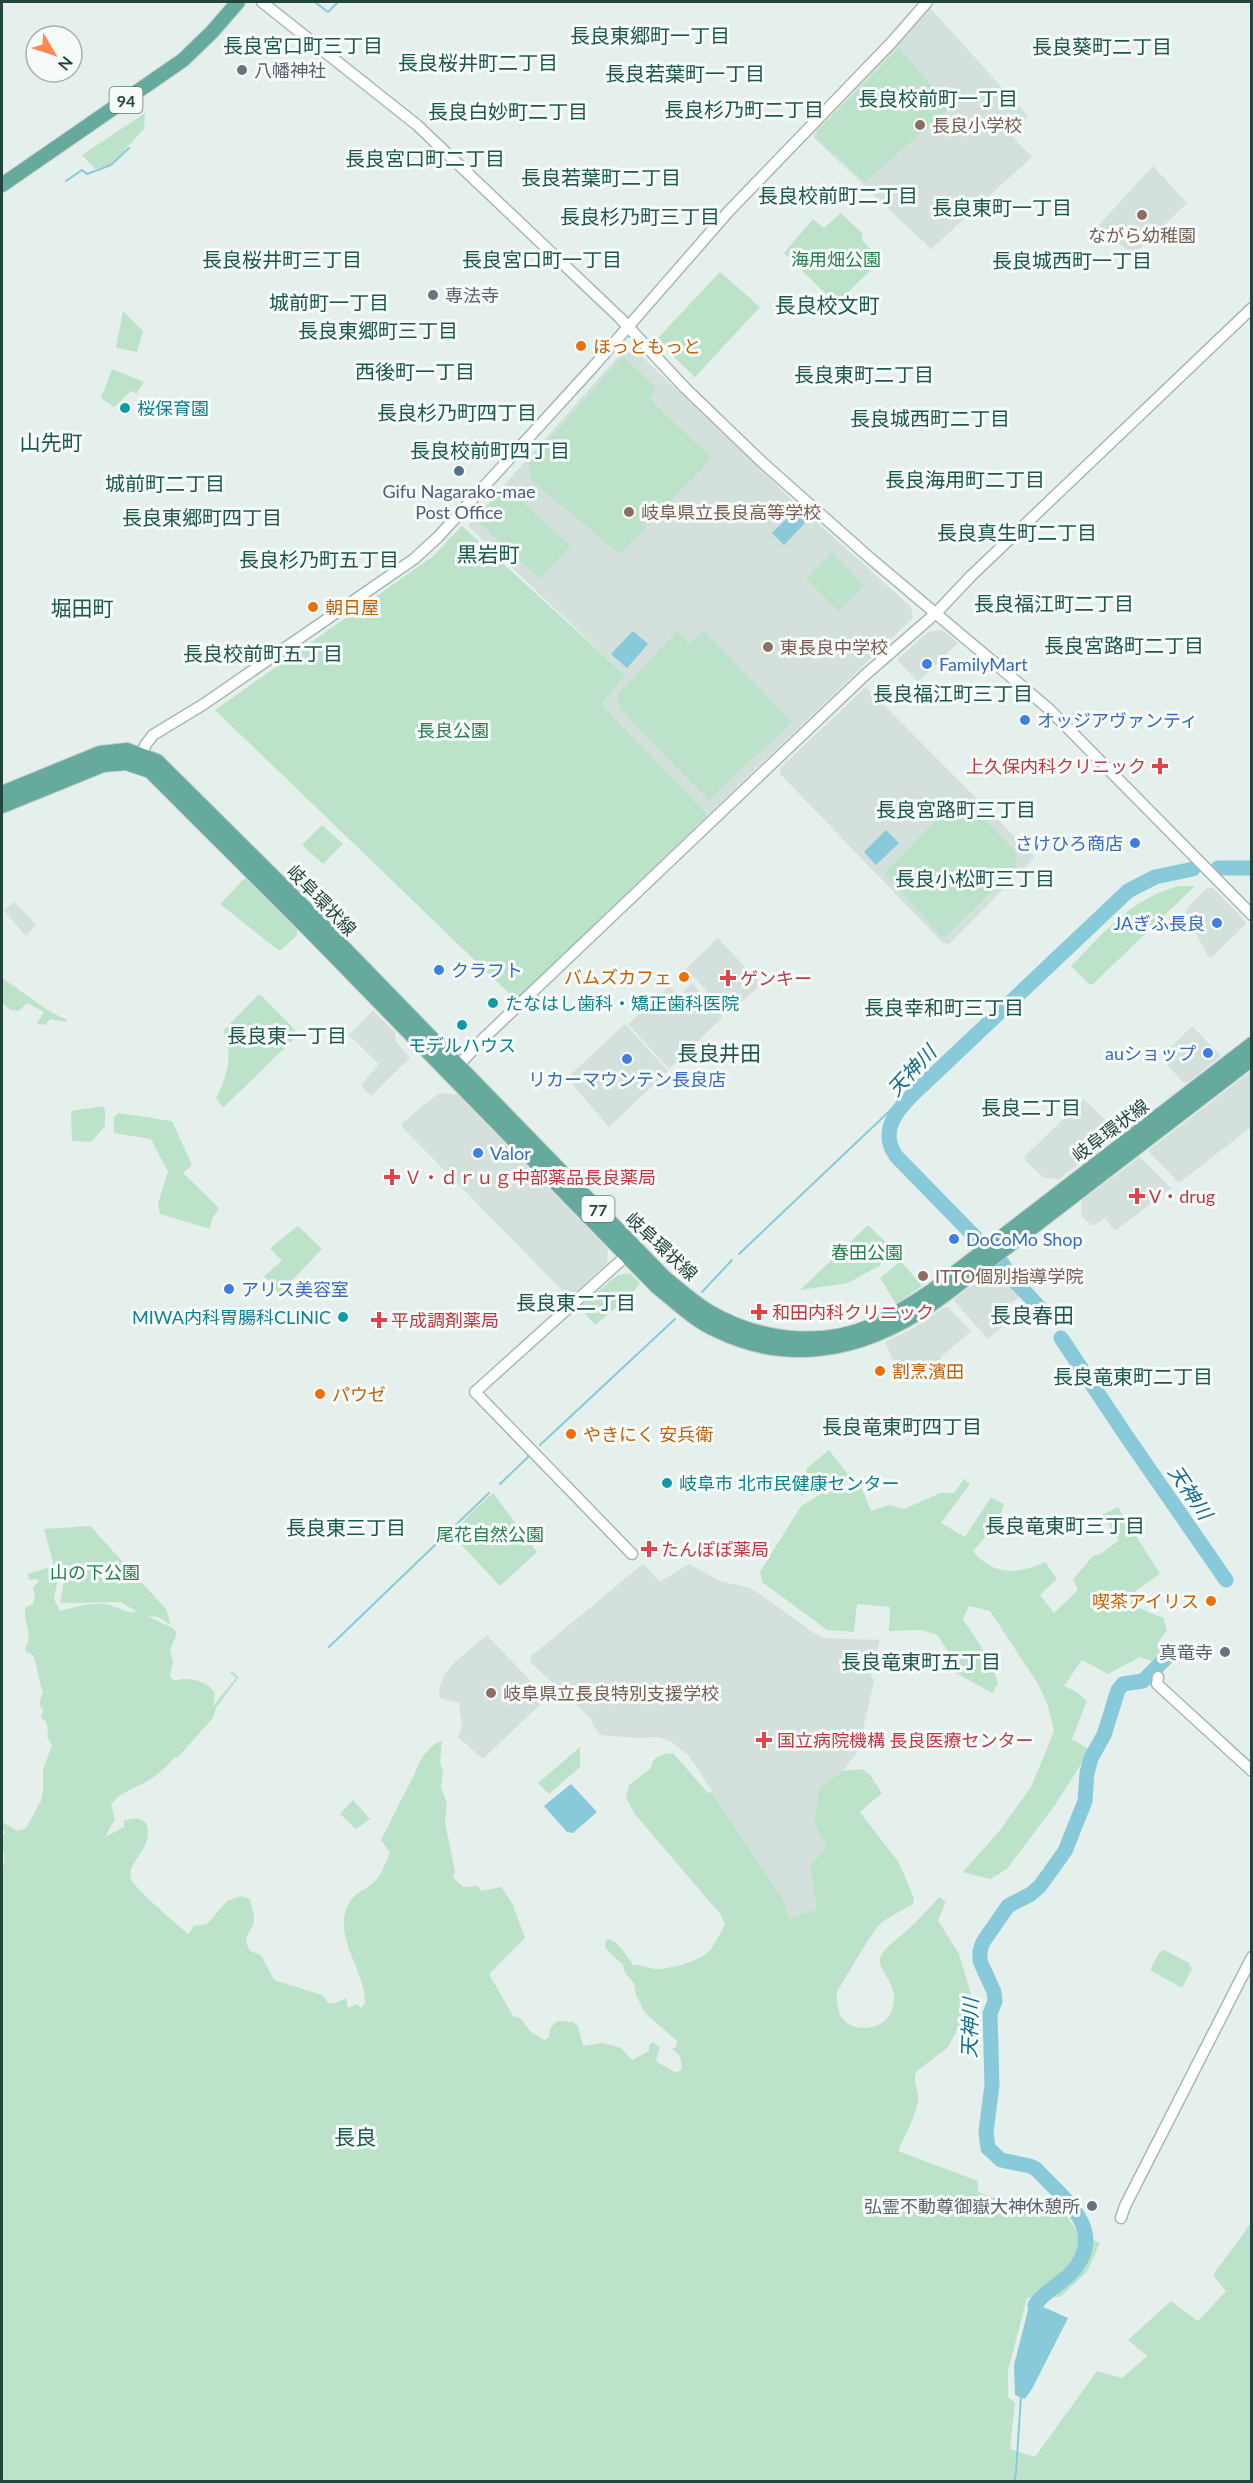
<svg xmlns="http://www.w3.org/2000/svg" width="1253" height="2483" font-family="Lato,'Noto Sans JP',sans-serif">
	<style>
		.built { fill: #d3e0db }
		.green { fill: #bce3c9 }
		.water { fill: #88c9da }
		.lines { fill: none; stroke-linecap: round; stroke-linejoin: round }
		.stream { stroke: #88c9da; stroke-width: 2 }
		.river { stroke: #88c9da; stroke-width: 15 }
		.minor-casing { stroke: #a7b9b4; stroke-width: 13 }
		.major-casing { stroke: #c1cbc9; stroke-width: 16 }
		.minor { stroke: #fff; stroke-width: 10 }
		.major { stroke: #65aa9c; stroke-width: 14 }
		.worship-dot { fill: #6b7280; stroke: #f7fbf9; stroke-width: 2 }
		.education-dot { fill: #8d6e63; stroke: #f7fbf9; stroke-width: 2 }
		.food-dot { fill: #e8710a; stroke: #f7fbf9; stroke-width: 2 }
		.culture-dot { fill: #0f9aa8; stroke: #f7fbf9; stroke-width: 2 }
		.service-dot { fill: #5c6f8a; stroke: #f7fbf9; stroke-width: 2 }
		.shop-dot { fill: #3f7fe0; stroke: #f7fbf9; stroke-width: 2 }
		.health-dot { fill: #e0444e; stroke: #f7fbf9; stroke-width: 2 }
		.labels { text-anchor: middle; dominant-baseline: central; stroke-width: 6; stroke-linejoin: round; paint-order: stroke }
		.shield { fill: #f7fbf9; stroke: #627b75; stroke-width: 1.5 }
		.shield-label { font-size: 16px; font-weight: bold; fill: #22443d }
		.worship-label { font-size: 18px; fill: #5b616d; stroke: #f7fbf9; text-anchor: start }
		.education-label { font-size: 18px; fill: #785e54; stroke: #f7fbf9; text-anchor: start }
		.park-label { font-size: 18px; fill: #27804e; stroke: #f7fbf9 }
		.food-label { font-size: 18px; fill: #c56008; stroke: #f7fbf9; text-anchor: start }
		.culture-label { font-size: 18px; fill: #0d838f; stroke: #f7fbf9; text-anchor: start }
		.service-label { font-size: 18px; fill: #4e5e75; stroke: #f7fbf9 }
		.shop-label { font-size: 18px; fill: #366cbe; stroke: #f7fbf9; text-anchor: start }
		.health-label { font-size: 18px; fill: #be3a42; stroke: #f7fbf9; text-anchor: start }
		.street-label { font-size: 18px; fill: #22443d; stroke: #f7fbf9 }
		.neighbourhood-label { font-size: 20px; fill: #1b594d; stroke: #f7fbf9 }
		.water-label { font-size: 20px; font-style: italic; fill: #146e88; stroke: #f7fbf9 }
		.quarter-label { font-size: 21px; fill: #1b594d; stroke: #f7fbf9 }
	</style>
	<rect width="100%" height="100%" fill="#e5f0ec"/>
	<g class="built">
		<path d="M930,8L1028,116L1010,134L1032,157L931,249L814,138L813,134L852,94Z"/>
		<path d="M1153,166L1187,203L1133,255L1098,226Z"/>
		<path d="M636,351L790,498L911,607L913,618L708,815L601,704L626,676L468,526L622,352Z"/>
		<path d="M943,630L958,643L918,682L897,660L928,632Z"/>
		<path d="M866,687L1035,857L949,944L943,943L780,774V768Z"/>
		<path d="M1207,888H1213L1245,921V925L1212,957L1208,956L1185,913L1186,909Z"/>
		<path d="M14,902L36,925L26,936L4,911Z"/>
		<path d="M718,938L761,984L729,1014L686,969Z"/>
		<path d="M692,983L723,1017L669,1069L628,1024L669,986L679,996Z"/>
		<path d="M373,1010L395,1033L396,1042L410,1058L371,1096L361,1085L379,1064L349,1035Z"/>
		<path d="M625,1024L668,1071L609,1127L567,1078Z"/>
		<path d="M1192,1026L1221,1056L1187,1083L1183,1082L1162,1060V1056Z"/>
		<path d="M1251,1071V1127L1179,1183L1148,1151Z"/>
		<path d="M439,1093L457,1094L608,1249L607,1264L572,1295L568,1296L402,1127V1123Z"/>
		<path d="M1084,1099L1119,1134L1059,1179L1044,1178L1025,1160V1156Z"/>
		<path d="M1140,1157L1171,1188L1115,1231L1105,1218L1093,1226L1081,1216L1082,1200Z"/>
		<path d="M998,1267L1023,1293L1006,1308L1013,1317L988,1339L954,1301L955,1298Z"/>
		<path d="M945,1307H948L971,1331L940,1358L950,1368L903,1383L885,1342L910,1330Z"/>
		<path d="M643,1564L660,1582L689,1564L720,1581L751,1588L814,1633L824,1638L880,1640L870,1673L874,1681L858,1752L842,1771L819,1790L814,1823L826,1847L810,1867L818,1909L790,1920L782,1898L689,1756L672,1742L658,1737L638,1738L599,1735L590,1718L530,1662V1657Z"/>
		<path d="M487,1635L547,1698L483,1759L458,1737L462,1726L459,1703L440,1698L439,1688L445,1674L455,1662Z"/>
	</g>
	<g class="green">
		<path d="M899,48L950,107L865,182L817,139V132Z"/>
		<path d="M145,113L144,129L111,165L95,169L82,155Z"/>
		<path d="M841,213L863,234L861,239L881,260L836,304L784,253L813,219L824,228Z"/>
		<path d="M720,272L760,307L695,377L656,340Z"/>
		<path d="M123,311L143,331L137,352L116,348Z"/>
		<path d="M623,356L656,388L649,399L712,458L620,554L532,481L528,463Z"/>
		<path d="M112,369L144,382L136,394L131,391L114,407L101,398Z"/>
		<path d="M505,486L571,546L540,579L476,520Z"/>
		<path d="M462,526L626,676L601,704L708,815L516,1000L215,710L432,557Z"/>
		<path d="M832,552L864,586L838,611L806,578Z"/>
		<path d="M704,631L792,722L709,800L620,709L617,695L677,632L690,644Z"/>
		<path d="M961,795L1016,852V868L943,938L884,873Z"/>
		<path d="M322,825L343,844L323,864L302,845Z"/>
		<path d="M245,878L297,930V935L281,950H278L220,904Z"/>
		<path d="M1179,886H1195L1093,984H1089L1071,966C1104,933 1131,898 1179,886Z"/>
		<path d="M2,978L49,1011L67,1020L66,1022L50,1019L45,1025L37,1024L44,1012L27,1003L19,1011L11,1010L2,1003Z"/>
		<path d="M258,995L262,996L299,1034L223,1108L216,1098C227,1077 234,1053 223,1031Z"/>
		<path d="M103,1106L105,1110V1126L91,1142L72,1141L71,1111Z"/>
		<path d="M118,1113L172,1121L192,1165L183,1173L219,1208L212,1219L210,1229L160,1214L158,1203L168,1172L151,1139L114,1133V1117Z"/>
		<path d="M868,1225L896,1252L895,1257L848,1283L800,1290Z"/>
		<path d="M298,1226L322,1249L279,1294L264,1276L282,1261L270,1248Z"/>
		<path d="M901,1261L922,1286L896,1304L880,1278Z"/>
		<path d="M630,1273L640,1283L632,1294L595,1325L579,1307L618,1275Z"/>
		<path d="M829,1450L853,1481L822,1485L801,1496L807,1468Z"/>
		<path d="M964,1479L970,1484L941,1523L965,1537L991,1497L1004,1504C998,1525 987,1535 973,1551C993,1576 1018,1575 1045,1562L1057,1579L1040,1595L1054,1613L1078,1590L1073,1579L1093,1556L1101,1554L1119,1540L1102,1515L1118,1507L1160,1574L1128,1596L1139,1608L1163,1618L1167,1630L1158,1643L1167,1653L1157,1666L1154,1662L1140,1657L1108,1674L1082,1660L1064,1686L1077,1692L1087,1701L1072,1739L1090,1750L1055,1805L1007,1869L990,1879L963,1872L1000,1830L1031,1787L1054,1731L1047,1703L1038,1684L990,1611L969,1606L963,1619L991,1662L998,1683L992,1693L949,1669L952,1657L937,1635L921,1630L889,1631L890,1607L857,1604L854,1632L827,1630L762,1582L760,1572L801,1506L821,1494L860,1484L871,1511L889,1505L904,1509L940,1493H954Z"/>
		<path d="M493,1493L537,1552L500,1586L452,1535L472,1512Z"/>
		<path d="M90,1526L166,1609L171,1625L158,1617L147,1616L173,1628L177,1633L170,1650L173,1661L170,1676L174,1681C186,1676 208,1681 215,1693L213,1706L236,1678L230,1673L232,1671L239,1677L216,1708L213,1718L178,1757H175C167,1767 157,1775 146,1782C133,1789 121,1791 111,1805L115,1819L105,1837L124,1827V1821C133,1818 139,1817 146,1823C156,1848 125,1862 131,1879C135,1889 176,1923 188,1934L194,1926L207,1924L227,1901L241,1896L250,1899C251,1905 254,1912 254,1919C254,1933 240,1934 250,1951L261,1955L274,1980L322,1995L328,2003H335L346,1998L348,2008L357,2004L361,2008L365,2003C366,1972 332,1936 348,1905C354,1892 365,1891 375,1881C381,1876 386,1861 390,1853L381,1840L416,1771C419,1760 431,1743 442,1741L440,1762L443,1773L441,1787L447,1802L445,1823L455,1871L453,1877L463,1887L478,1886L481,1891L501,1887L512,1903L525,1938L489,1974L513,2016L520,2018L531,2032L544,2040L549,2037L550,2028L557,2021L573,2022L578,2026L583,2046L603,2043L621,2048L632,2060L649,2051V2046L652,2042L660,2047L656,2059L657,2062L675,2072L680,2071L682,2067L680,2056L672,2049L676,2047L677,2041L645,2013L636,1995L634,1983L625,1973L623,1965L606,1949L605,1943L607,1939C617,1939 627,1956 633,1965C642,1964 648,1969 656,1969C670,1969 697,1962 707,1953C714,1947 720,1933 725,1925L721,1915L634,1813L626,1797L629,1785L651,1768C653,1756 661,1754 673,1753L708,1793L712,1792L782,1898L790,1919L817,1909L810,1866L826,1847L814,1823L819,1789L842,1771L862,1769L870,1775L882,1793L860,1812L899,1863L914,1898L913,1904C903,1910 890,1916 881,1923C874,1929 841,1984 837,1993C836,1997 837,2002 838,2007C840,2032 879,2035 890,2014C905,1985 873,1970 881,1955C887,1946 896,1940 904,1933C917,1922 928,1909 939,1897L946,1902L938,1920L959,1954L971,1994L969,2008L948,2047L916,2072C912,2083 920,2091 918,2101C915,2119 905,2134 898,2151L978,2181V2192L1044,2217L1058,2204L1079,2234L1100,2243L1087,2272L1060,2297L1027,2298L1008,2371V2397L1015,2403L1010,2449L1035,2457L1097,2371L1122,2378L1147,2356L1128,2340L1171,2301L1198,2321L1226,2291L1213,2275L1251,2223V2481H2V1869C8,1857 1,1849 2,1836L5,1833L2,1828V1822L18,1831L26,1828L41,1801L43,1791V1769L52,1745L47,1737C49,1729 48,1722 41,1717L43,1710L39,1704L43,1692C38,1680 38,1667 33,1655L26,1652L25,1648C35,1633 21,1621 26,1607L33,1604L35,1598L33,1588L39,1581L38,1579L29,1580L28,1574L50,1567L55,1570L58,1577L54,1599L60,1611C74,1607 93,1601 109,1605C119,1608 127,1613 137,1612L121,1602L60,1603L66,1570L54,1566L44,1529Z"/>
		<path d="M580,1747V1767L549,1794L538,1783Z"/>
		<path d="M353,1800L370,1819L356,1829L340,1814Z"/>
		<path d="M1164,1950L1189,1963L1192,1969L1182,1988L1150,1970L1159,1953Z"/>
	</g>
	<g class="water">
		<path d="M794,511L806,522L784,545L772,533Z"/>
		<path d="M633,631L648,644L627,668L611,654Z"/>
		<path d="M886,830L899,843L876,865L864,852Z"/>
		<path d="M571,1784L597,1812L573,1833L567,1832L544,1806Z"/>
		<path d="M1032,2302L1068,2318L1032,2389L1025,2399L1015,2395L1014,2365L1029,2306Z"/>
	</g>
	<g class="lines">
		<g class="stream">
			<path d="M315,2L328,12L338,2"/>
			<path d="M66,181L82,170L87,174L111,165L129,148"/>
			<path d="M739,1254L898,1103L906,1102"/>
			<path d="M702,1292L732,1260"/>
			<path d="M540,1445L675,1319"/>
			<path d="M500,1484L529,1456"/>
			<path d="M329,1647L489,1493"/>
			<path d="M1014,2482L1016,2473L1021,2395"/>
		</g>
		<g class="river">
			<path d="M1218,868H1252"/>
			<path d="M978,1240L896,1156C875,1126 906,1101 927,1081L1128,891L1155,877L1193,869"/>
			<path d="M1002,1263L1010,1276L1040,1308"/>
			<path d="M1061,1338L1127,1437L1226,1580"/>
			<path d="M1035,2305C1045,2291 1058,2286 1070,2274C1110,2232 1065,2200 1036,2169L1030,2166L1001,2160L988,2148L986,2132L992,2085L990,2014L995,2001L994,1992L980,1961V1951L983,1942L1008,1906L1031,1894L1040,1886L1065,1851L1085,1801L1087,1773L1091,1758L1104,1735L1118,1690L1123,1684L1143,1681L1174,1650"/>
		</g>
		<g class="minor-casing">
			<g id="minor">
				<path d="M262,2L417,125L619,317L685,388L763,463L870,558L1049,709L1252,915"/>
				<path d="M138,762L146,744L153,735L204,704L414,559L438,537L593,367L729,211L892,42L927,2"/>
				<path d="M454,1070L485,1037L864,676L936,613L971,576L1252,308"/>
				<path d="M626,1256L475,1392L632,1554"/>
				<path d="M1158,1677L1157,1684L1252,1771"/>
				<path d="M1121,2218L1125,2206L1252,1957"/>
			</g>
		</g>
		<g class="major-casing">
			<g id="major">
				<path d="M2,185L183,60L212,32L238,2"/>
				<path d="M2,793L100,753L127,750L157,761L318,921L665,1278C679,1289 693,1302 708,1311C757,1340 819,1348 871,1326C892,1317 911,1304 930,1292L1252,1044"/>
				<path d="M2,806L103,765L126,763L150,771L309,930L657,1287C676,1302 694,1320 716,1330C798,1370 877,1346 946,1294L1252,1059"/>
			</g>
		</g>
		<use href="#minor" class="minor"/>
		<use href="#major" class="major"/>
	</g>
	<g class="worship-dot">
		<circle cx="242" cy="70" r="6"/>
		<circle cx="433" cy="295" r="6"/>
		<circle cx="1225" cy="1652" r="6"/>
		<circle cx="1092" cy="2206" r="6"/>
	</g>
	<g class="education-dot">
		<circle cx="920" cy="125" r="6"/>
		<circle cx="1142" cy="215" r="6"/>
		<circle cx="629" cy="512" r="6"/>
		<circle cx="768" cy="647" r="6"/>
		<circle cx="923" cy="1276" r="6"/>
		<circle cx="491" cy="1693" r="6"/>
	</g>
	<g class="food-dot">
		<circle cx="581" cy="346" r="6"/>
		<circle cx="313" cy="607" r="6"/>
		<circle cx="684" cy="977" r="6"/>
		<circle cx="880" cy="1371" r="6"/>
		<circle cx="320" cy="1394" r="6"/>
		<circle cx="571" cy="1434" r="6"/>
		<circle cx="1211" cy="1601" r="6"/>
	</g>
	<g class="culture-dot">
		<circle cx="125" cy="408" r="6"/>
		<circle cx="493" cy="1003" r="6"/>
		<circle cx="462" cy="1025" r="6"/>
		<circle cx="343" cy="1317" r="6"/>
		<circle cx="667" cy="1483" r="6"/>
	</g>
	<circle class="service-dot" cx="459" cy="471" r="6"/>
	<g class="shop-dot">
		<circle cx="927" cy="664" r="6"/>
		<circle cx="1025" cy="720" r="6"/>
		<circle cx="1135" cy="843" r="6"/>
		<circle cx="1217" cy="923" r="6"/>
		<circle cx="439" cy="970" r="6"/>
		<circle cx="1208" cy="1053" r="6"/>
		<circle cx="627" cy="1059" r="6"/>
		<circle cx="478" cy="1153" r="6"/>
		<circle cx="954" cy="1239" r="6"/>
		<circle cx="229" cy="1289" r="6"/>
	</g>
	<g class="health-dot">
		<path d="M1157 757h6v6h6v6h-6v6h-6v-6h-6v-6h6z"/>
		<path d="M725 969h6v6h6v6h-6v6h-6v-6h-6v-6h6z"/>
		<path d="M389 1168h6v6h6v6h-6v6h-6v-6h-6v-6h6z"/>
		<path d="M1134 1187h6v6h6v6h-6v6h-6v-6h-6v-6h6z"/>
		<path d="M756 1303h6v6h6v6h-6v6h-6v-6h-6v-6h6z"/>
		<path d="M376 1311h6v6h6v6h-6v6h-6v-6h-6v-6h6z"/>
		<path d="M646 1540h6v6h6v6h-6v6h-6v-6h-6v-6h6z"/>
		<path d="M761 1731h6v6h6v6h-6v6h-6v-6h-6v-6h6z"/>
	</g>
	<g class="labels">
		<g class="shield">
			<rect x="109.5" y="87" width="33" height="26" rx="4.5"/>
			<rect x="581.5" y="1196" width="33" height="26" rx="4.5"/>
		</g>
		<g class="shield-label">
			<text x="126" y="100">94</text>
			<text x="598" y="1209">77</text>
		</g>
		<g class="worship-label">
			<text x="254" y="70">八幡神社</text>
			<text x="445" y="295">専法寺</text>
			<text x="1213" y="1652" text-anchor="end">真竜寺</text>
			<text x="1080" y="2206" text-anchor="end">弘霊不動尊御嶽大神休憩所</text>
		</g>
		<g class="education-label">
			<text x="932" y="125">長良小学校</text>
			<text x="1142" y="235" text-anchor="middle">ながら幼稚園</text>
			<text x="641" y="512">岐阜県立長良高等学校</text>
			<text x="780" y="647">東長良中学校</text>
			<text x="935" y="1276">ITTO個別指導学院</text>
			<text x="503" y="1693">岐阜県立長良特別支援学校</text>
		</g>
		<g class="park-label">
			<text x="836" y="259">海用畑公園</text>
			<text x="453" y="730">長良公園</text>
			<text x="867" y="1252">春田公園</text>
			<text x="490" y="1534">尾花自然公園</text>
			<text x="95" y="1572">山の下公園</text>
		</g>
		<g class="food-label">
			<text x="593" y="346">ほっともっと</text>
			<text x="325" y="607">朝日屋</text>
			<text x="672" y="977" text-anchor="end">バムズカフェ</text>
			<text x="892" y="1371">割烹濱田</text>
			<text x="332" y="1394">パウゼ</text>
			<text x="583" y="1434">やきにく 安兵衛</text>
			<text x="1199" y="1601" text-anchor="end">喫茶アイリス</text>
		</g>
		<g class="culture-label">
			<text x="137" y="408">桜保育園</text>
			<text x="505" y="1003">たなはし歯科・矯正歯科医院</text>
			<text x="462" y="1045" text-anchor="middle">モデルハウス</text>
			<text x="331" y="1317" text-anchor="end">MIWA内科胃腸科CLINIC</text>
			<text x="679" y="1483">岐阜市 北市民健康センター</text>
		</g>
		<g class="service-label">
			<text x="459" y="491">Gifu Nagarako-mae<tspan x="459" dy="21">Post Office</tspan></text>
		</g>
		<g class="shop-label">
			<text x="939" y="664">FamilyMart</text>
			<text x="1037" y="720">オッジアヴァンティ</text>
			<text x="1123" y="843" text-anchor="end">さけひろ商店</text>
			<text x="1205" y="923" text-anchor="end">JAぎふ長良</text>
			<text x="451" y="970">クラフト</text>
			<text x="1196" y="1053" text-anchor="end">auショップ</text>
			<text x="627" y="1079" text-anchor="middle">リカーマウンテン長良店</text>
			<text x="490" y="1153">Valor</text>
			<text x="966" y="1239">DoCoMo Shop</text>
			<text x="241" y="1289">アリス美容室</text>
		</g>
		<g class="health-label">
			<text x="1146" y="766" text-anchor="end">上久保内科クリニック</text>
			<text x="740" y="978">ゲンキー</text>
			<text x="404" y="1177">Ｖ・ｄｒｕｇ中部薬品長良薬局</text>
			<text x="1149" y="1196">V・drug</text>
			<text x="772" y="1312">和田内科クリニック</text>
			<text x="391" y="1320">平成調剤薬局</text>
			<text x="661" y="1549">たんぽぽ薬局</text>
			<text x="777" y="1740">国立病院機構 長良医療センター</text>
		</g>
		<g class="street-label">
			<text transform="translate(322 900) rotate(46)">岐阜環状線</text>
			<text transform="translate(1110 1130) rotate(-37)">岐阜環状線</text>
			<text transform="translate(662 1246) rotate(43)">岐阜環状線</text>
		</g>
		<g class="neighbourhood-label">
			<text x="650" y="35">長良東郷町一丁目</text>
			<text x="303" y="45">長良宮口町三丁目</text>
			<text x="1102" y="46">長良葵町二丁目</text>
			<text x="478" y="62">長良桜井町二丁目</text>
			<text x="685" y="73">長良若葉町一丁目</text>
			<text x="938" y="98">長良校前町一丁目</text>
			<text x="744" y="109">長良杉乃町二丁目</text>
			<text x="508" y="111">長良白妙町二丁目</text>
			<text x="425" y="158">長良宮口町二丁目</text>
			<text x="601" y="177">長良若葉町二丁目</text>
			<text x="838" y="195">長良校前町二丁目</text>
			<text x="1002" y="207">長良東町一丁目</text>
			<text x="640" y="216">長良杉乃町三丁目</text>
			<text x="282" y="259">長良桜井町三丁目</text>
			<text x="542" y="259">長良宮口町一丁目</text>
			<text x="1072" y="260">長良城西町一丁目</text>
			<text x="329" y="302">城前町一丁目</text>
			<text x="378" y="330">長良東郷町三丁目</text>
			<text x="415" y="371">西後町一丁目</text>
			<text x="864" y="374">長良東町二丁目</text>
			<text x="457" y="412">長良杉乃町四丁目</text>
			<text x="930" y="418">長良城西町二丁目</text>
			<text x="490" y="450">長良校前町四丁目</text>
			<text x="965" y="479">長良海用町二丁目</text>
			<text x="165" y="483">城前町二丁目</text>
			<text x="202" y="517">長良東郷町四丁目</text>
			<text x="1017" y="532">長良真生町二丁目</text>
			<text x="319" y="559">長良杉乃町五丁目</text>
			<text x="1054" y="603">長良福江町二丁目</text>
			<text x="1124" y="645">長良宮路町二丁目</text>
			<text x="263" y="653">長良校前町五丁目</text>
			<text x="953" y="693">長良福江町三丁目</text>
			<text x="956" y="809">長良宮路町三丁目</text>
			<text x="975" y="878">長良小松町三丁目</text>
			<text x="944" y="1007">長良幸和町三丁目</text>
			<text x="287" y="1035">長良東一丁目</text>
			<text x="1031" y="1107">長良二丁目</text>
			<text x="576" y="1302">長良東二丁目</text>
			<text x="1133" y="1376">長良竜東町二丁目</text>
			<text x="902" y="1426">長良竜東町四丁目</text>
			<text x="1065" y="1525">長良竜東町三丁目</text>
			<text x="346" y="1527">長良東三丁目</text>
			<text x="921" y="1661">長良竜東町五丁目</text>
		</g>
		<g class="water-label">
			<text transform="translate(911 1070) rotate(-47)">天神川</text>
			<text transform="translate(1191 1492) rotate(56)">天神川</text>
			<text transform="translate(969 2028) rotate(-88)">天神川</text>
		</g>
		<g class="quarter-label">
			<text x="827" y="304">長良校文町</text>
			<text x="51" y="441">山先町</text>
			<text x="488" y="553">黒岩町</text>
			<text x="82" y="607">堀田町</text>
			<text x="719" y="1052">長良井田</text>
			<text x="1032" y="1314">長良春田</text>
			<text x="355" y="2136">長良</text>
		</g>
	</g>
	<rect width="1253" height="2483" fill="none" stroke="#22443d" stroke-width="6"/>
	<g transform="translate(54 54) rotate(129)"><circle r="28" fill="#f7fbf9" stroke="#a2b2ae" stroke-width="1.5"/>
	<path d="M0-4.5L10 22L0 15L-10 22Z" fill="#ff8754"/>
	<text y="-9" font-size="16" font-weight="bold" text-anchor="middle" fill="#22443d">N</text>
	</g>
</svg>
